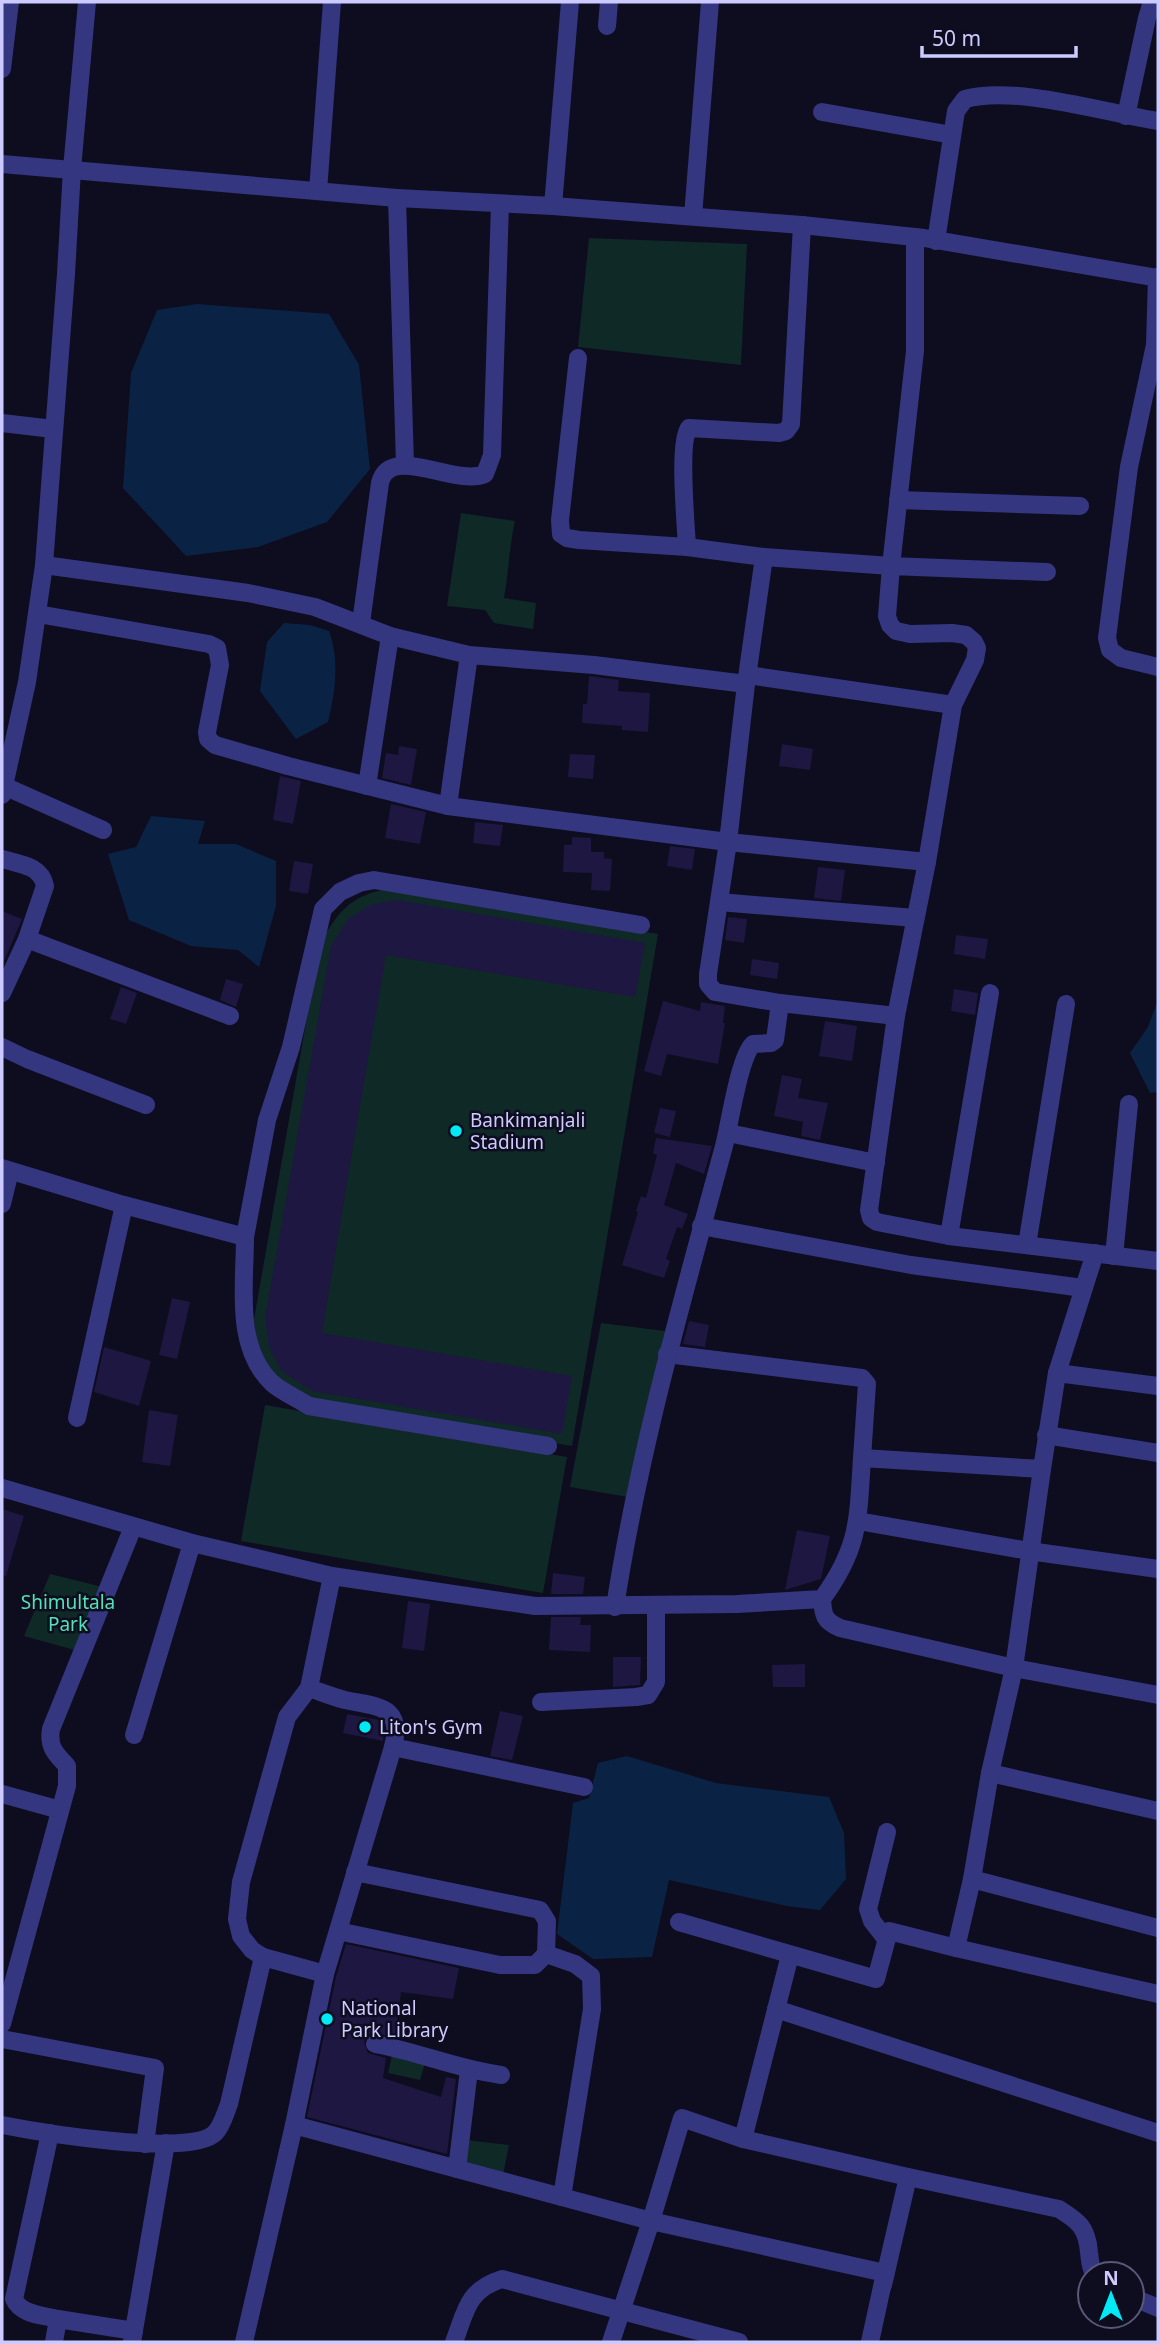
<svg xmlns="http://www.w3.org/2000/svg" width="1160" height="2344" font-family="'Noto Sans',sans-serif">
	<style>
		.green { fill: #0f2927 }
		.water { fill: #0a2344 }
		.building { fill: #1d1741 }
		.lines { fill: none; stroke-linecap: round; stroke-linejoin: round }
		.minor { stroke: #353680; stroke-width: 18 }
		.poi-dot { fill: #00e9f5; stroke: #0e0c1f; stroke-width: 2.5 }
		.labels { text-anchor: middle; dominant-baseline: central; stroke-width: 5; stroke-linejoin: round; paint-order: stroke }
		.poi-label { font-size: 19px; fill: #cdcaff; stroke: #0e0c1f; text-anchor: start }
		.park-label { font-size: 19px; fill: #53e2b7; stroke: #0e0c1f }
	</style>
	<rect width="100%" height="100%" fill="#0e0c1f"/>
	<g class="green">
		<path d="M589,238L747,244L741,365L578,347Z"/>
		<path d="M461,513L515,521C509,546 509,572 504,598L536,603L533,629L494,623L485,610L447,606Z"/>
		<path d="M391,888L658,934L572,1446L311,1402L276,1381L258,1353L254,1319L320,943C341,908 350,896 391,888Z"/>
		<path d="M601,1323L665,1331L628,1497L570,1487Z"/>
		<path d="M265,1405L567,1457L543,1593L241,1541Z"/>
		<path d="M50,1574L111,1589L89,1654L24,1636Z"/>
		<path d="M394,2046L427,2056L420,2080L388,2073Z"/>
		<path d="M466,2140L509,2145L503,2175L464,2165Z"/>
	</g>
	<g class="water">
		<path d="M197,304L329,314L359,365L370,469L327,522L258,547L186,556L123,488L131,373L157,310Z"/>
		<path d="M284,623L310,625L329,631C340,662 335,692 328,722L296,739L260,691L267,642Z"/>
		<path d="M151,816L205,821L198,844H236L276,861V906L259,967L238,950L191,946L129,920L108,854L136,847Z"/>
		<path d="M1158,1000V1092L1150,1093L1130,1053L1148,1027Z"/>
		<path d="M627,1756L716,1783L829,1797L844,1833L846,1879L820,1910L787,1906L669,1880L652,1957L593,1959L557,1934L573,1803L589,1798L598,1763Z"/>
	</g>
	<g class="building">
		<path d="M589,676L619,680L618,691L650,693L648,732L622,730V726L582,723L583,704H587Z"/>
		<path d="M782,744L813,749L810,770L779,766Z"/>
		<path d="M399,746L417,749L411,785L382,778L386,753L398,755Z"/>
		<path d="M570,754L595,755L593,779L568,777Z"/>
		<path d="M280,776L301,781L293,824L273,820Z"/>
		<path d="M391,804L426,812L420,844L385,838Z"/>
		<path d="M475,822L503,825L500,846L473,843Z"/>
		<path d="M572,837L591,838V852H604V858L612,859L610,891L591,890L592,873L563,872L564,845H572Z"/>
		<path d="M670,846L695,849L692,870L667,866Z"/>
		<path d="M294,861L313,864L308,894L289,891Z"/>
		<path d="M818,867L845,870L841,901L814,898Z"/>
		<path d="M397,900L645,943L635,997L386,955L352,1152L322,1333L572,1376L562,1434L312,1391L281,1371L269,1347L265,1318L331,946L349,918L373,904Z"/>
		<path d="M2,911L22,919L2,966Z"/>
		<path d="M728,917L747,919L744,943L725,940Z"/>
		<path d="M956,935L988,939L985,959L954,954Z"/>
		<path d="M752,959L779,963L777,979L750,975Z"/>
		<path d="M226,979L243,984L236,1007L220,1000Z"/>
		<path d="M121,987L137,993L126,1024L110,1019Z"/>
		<path d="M954,989L978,993L975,1015L951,1011Z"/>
		<path d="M663,1001L700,1011L701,1002L725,1006L723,1023H725L718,1064L667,1054L661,1076L644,1071Z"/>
		<path d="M825,1021L857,1026L852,1061L819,1056Z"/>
		<path d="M782,1075L802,1079L798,1098L828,1103L820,1140L801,1136L803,1122L774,1116Z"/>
		<path d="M660,1108L676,1111L670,1137L654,1133Z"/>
		<path d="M656,1138L712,1146L704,1174L676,1163L664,1205L688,1214L682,1229L677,1227L666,1259L670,1261L664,1278L622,1265L638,1212L636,1211L641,1196L646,1198L657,1155L653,1153Z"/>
		<path d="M172,1298L190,1302L177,1359L159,1355Z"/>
		<path d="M689,1321L709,1325L705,1347L683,1344Z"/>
		<path d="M104,1347L151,1361L139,1406L94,1392Z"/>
		<path d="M149,1410L178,1415L170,1466L142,1462Z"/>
		<path d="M2,1509L24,1516L6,1576L2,1575Z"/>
		<path d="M797,1530L830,1536L821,1579L785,1590Z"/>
		<path d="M553,1573L585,1577L583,1594H551Z"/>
		<path d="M408,1601L430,1604L424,1651L402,1648Z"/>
		<path d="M551,1617H581L580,1625H591L590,1652L549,1650Z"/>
		<path d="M613,1657H641L640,1685L613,1687Z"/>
		<path d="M805,1664V1687H773L772,1665Z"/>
		<path d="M500,1711L523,1716L512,1760L490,1756Z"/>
		<path d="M347,1714L379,1720L383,1726V1741L343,1733Z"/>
		<path d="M346,1944L459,1968L453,1999L401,1992L395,2037L372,2033L367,2036L364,2042L368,2053L386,2058L383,2078L441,2097L446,2077L456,2079L447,2154L307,2117L336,1977Z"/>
	</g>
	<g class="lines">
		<g class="minor">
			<path d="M607,26L609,2"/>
			<path d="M2,69L10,2"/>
			<path d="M822,112L952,135"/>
			<path d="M1126,116L1147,18L1152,2"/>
			<path d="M2,164L397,198L553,206L802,225L924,238L1158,278"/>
			<path d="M318,191L332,2"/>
			<path d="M397,198L405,465"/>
			<path d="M553,206L570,2"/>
			<path d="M693,216L710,2"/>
			<path d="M936,241L956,111L965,99C1015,85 1106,113 1158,121"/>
			<path d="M1157,277L1155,345L1158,352"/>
			<path d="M1155,345L1129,467L1107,638L1110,650L1121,658L1158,667"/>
			<path d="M578,358L560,520L561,534L567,538L579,540L687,547C686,525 678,442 689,428L779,433L786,431L791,424L802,225"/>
			<path d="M2,423L53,429"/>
			<path d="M898,500L1080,506"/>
			<path d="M687,547L764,557L891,566L915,351V237"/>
			<path d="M1047,572L891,566L887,616L890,625L896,631L910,634L952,633L966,635L974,642L977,648L975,660L953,705L927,862L896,1016L869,1210L871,1218L877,1222L949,1236L1158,1261"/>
			<path d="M38,614L209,644L217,648L220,665L207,732L208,739L215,745L288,766L448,806L728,842L746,684L594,665L469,655L390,636L315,607L248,593L44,565"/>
			<path d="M361,623L380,483C390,443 455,487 485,474L492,455L500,204"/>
			<path d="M748,675L953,705"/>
			<path d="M746,684L764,557"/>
			<path d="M4,786L103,830"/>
			<path d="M367,786L390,636"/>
			<path d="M2,795L27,682L44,565L66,274L72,169L87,2"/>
			<path d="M448,806L469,655"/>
			<path d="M2,859C19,864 41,865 45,886L27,939L2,993"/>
			<path d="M719,902L915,918"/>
			<path d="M27,939L230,1016"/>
			<path d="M896,1016L780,1003L715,992L708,984V974L728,842L927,862"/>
			<path d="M2,1047L27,1059L146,1105"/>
			<path d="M728,1133L876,1163"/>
			<path d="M2,1168L124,1205L245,1237L267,1120L291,1047L323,909L340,892L359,883L374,880L641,925"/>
			<path d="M2,1204L10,1171"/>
			<path d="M701,1226L911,1265L1083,1288"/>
			<path d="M949,1236L990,993"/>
			<path d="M245,1237C245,1284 234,1347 272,1383C282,1392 297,1398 309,1406L548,1446"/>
			<path d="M1027,1245L1066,1004"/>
			<path d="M1114,1256L1129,1104"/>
			<path d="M667,1354L862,1378L867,1384L862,1458"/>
			<path d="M1057,1373L1158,1386"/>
			<path d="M77,1418L124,1205"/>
			<path d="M1046,1435L1158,1453"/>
			<path d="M2,1488L192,1543L332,1576L535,1606L737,1604L822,1599C860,1547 858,1519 862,1458L1042,1469L1057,1373L1095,1253"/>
			<path d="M858,1521L1029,1551L1158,1569"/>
			<path d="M822,1599C823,1615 824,1621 840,1628L1014,1668L1158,1695"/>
			<path d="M615,1607C639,1450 683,1298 724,1146C730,1123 739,1058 753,1044L771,1043L775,1040L780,1003"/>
			<path d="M309,1688C321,1692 333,1697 345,1700C376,1707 404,1704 393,1747L584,1787"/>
			<path d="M541,1702L636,1697L648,1695L656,1682V1606"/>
			<path d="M134,1735L192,1543"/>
			<path d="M990,1773L1158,1811"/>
			<path d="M2,1794L60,1810"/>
			<path d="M355,1872L540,1910L547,1921L546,1954L575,1964L591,1976L592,2009L562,2197"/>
			<path d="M972,1879L1158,1928"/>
			<path d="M679,1922L876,1979L889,1931L956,1948L972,1879L990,1773L1014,1668L1042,1469"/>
			<path d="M338,1931L500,1965H535L546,1954"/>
			<path d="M886,1939L872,1921L868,1909L887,1832"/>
			<path d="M956,1948L1158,1994"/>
			<path d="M263,1957L252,1950L241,1936L237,1919L241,1882L287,1717L309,1688L332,1576"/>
			<path d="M776,2009L1158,2133"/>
			<path d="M2,2024L67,1786V1766C55,1753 48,1747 51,1729L133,1527"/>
			<path d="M2,2039L155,2068L145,2144"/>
			<path d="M375,2044C419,2052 457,2069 501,2075"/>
			<path d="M2,2125C38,2132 191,2158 215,2133C222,2126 225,2114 229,2104L263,1957L325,1974"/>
			<path d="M294,2125L325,1974L393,1747"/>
			<path d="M50,2133L14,2299C21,2315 43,2315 58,2319L54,2342"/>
			<path d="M743,2139L908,2177L883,2285"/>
			<path d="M457,2169L469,2070"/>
			<path d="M908,2177L1059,2209C1078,2221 1087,2227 1089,2252C1090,2260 1090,2267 1094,2274"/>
			<path d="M1132,2297L1158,2308"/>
			<path d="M58,2319L134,2331"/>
			<path d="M132,2342L166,2143"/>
			<path d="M244,2342L294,2125L651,2221L682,2118L743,2139L790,1955"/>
			<path d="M454,2342C466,2311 467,2290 502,2279L739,2342"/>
			<path d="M611,2342L651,2221L885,2273L870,2342"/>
		</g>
	</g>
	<g class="poi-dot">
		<circle cx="456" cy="1131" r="7"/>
		<circle cx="365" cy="1727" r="7"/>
		<circle cx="327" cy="2019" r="7"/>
	</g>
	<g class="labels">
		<g class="poi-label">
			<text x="470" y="1120">Bankimanjali<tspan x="470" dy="22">Stadium</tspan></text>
			<text x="379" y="1727">Liton's Gym</text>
			<text x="341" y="2008">National<tspan x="341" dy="22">Park Library</tspan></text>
		</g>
		<g class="park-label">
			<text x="68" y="1602">Shimultala<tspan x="68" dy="22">Park</tspan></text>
		</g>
	</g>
	<rect width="1160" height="2344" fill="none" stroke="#cdcaff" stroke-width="7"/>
	<g transform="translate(1111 2295)"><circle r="33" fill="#0e0c1f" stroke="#5a5879" stroke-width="2"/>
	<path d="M0-5L12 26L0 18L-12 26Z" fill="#00e9f5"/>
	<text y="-10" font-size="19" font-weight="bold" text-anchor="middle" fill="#cdcaff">N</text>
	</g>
	<path d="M922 46v10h154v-10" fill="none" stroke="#cdcaff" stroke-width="3.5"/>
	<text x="932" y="46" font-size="21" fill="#cdcaff" stroke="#0e0c1f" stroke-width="5" paint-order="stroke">50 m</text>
</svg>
